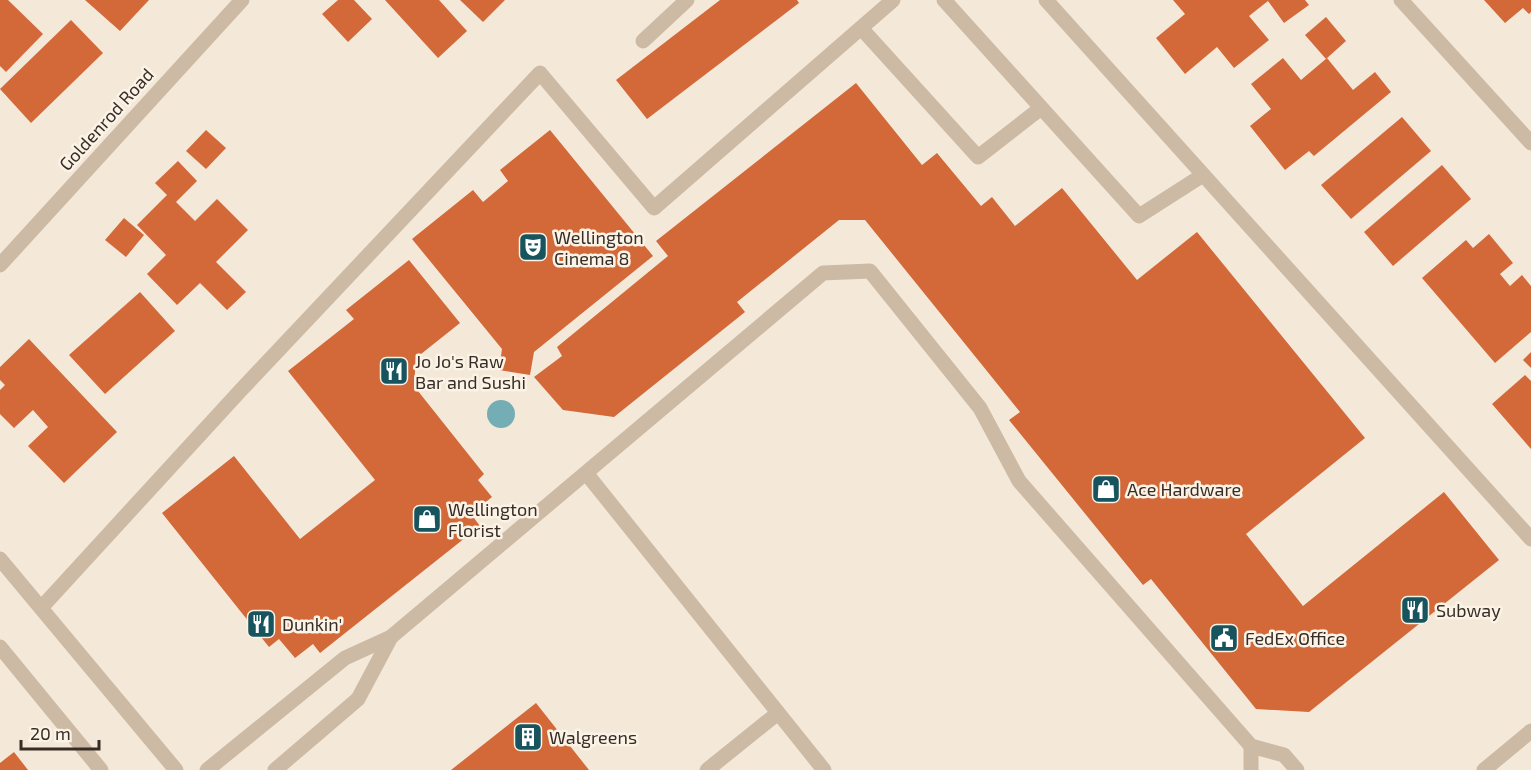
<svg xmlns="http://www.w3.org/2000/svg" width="1531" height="770" font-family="'Exo 2',sans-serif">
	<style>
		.water { fill: #75adb4 }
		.building { fill: #d36839 }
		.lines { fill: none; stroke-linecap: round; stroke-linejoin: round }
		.minor { stroke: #cdbaa4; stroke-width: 15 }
		.labels { text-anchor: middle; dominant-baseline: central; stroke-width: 5; stroke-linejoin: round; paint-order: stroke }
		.street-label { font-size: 18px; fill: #382d26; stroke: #fbf3e6 }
		.poi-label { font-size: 18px; fill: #382d26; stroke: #fbf3e6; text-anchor: start }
	</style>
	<rect width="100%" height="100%" fill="#f4e9d9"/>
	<circle class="water" cx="501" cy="414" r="14"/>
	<g class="building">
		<path d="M0,0H8L43,34L6,72L0,66Z"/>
		<path d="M85,0H149L120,31Z"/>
		<path d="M338,0H354L372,19L348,42L322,14Z"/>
		<path d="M385,0H439L467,31L438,58Z"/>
		<path d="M460,0H505L483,22Z"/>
		<path d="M720,0H797L799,3L647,119L616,80Z"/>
		<path d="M1173,0H1305L1309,5L1284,23L1268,1L1249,16L1269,40L1234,68L1217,47L1185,74L1156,38L1185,14Z"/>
		<path d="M1484,0H1531V12L1529,14L1523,8L1505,23Z"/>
		<path d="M1326,17L1346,41L1326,59L1305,35Z"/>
		<path d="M71,20L103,53L31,123L0,89Z"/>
		<path d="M1283,58L1301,80L1327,58L1353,90L1375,72L1391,92L1314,156L1309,151L1285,170L1250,126L1271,109L1251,84Z"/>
		<path d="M856,83L922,165L937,153L981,206L992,197L1015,226L1062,188L1137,280L1197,232L1365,438L1246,534L1303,606L1444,492L1499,560L1309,712L1256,709L1151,579L1143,585L1009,420L1020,412L865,220H839L737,302L745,312L614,417L563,410L534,377L562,356L557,347L668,256L656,241Z"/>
		<path d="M1402,117L1431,151L1351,219L1321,185Z"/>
		<path d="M206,130L226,148L206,169L186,151Z"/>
		<path d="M550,130L653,256L534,352L530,375L499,370L502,349L412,239L473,190L483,202L508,181L500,170Z"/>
		<path d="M178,161L197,181L176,202L195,221L217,199L248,230L216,262L246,292L227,310L200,283L177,305L147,274L166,255L137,225L167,195L155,183Z"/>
		<path d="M1442,165L1471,199L1393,266L1364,232Z"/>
		<path d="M124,218L144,235L126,257L105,240Z"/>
		<path d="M1489,234L1513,263L1500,274L1510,286L1522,275L1531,286V332L1495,363L1422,278L1466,240L1473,248Z"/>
		<path d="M409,260L460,323L416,358L414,386L484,474L478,480L492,497L471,514L480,526L320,653L313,644L295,658L279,639L269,647L162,513L234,456L300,539L375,480L288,371L354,319L346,310Z"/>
		<path d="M140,292L175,331L105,394L69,355Z"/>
		<path d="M29,339L117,432L64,483L28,446L48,427L33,410L14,428L0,414V390L5,385L0,380V367Z"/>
		<path d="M1531,352V368L1523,360Z"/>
		<path d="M1525,375L1531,381V449L1492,404Z"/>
		<path d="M536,703L589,770H451Z"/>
		<path d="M14,752L28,770H0V763Z"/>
	</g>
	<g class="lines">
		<g class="minor">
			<path d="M944,0L1139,216L1203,175"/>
			<path d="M1046,0L1531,539"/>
			<path d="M1401,0L1531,143"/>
			<path d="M861,28L978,157L1041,108"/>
			<path d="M643,41L687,0"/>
			<path d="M0,265L242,0"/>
			<path d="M586,473L824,770"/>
			<path d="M0,559L176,770"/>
			<path d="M41,608L240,391L540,73L654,208L893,0"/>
			<path d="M0,647L101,770"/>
			<path d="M1251,746V770"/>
			<path d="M207,770L345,658L391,637L823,273L870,271L980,408L1019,481L1251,746L1284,755L1297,770"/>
			<path d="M275,770L358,699L391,637"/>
			<path d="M707,770L778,713"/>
			<path d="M1484,770L1531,731"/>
		</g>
	</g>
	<defs>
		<g id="theatre-square" transform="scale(1.5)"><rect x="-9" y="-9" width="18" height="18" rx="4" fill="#17545e" stroke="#fbf3e6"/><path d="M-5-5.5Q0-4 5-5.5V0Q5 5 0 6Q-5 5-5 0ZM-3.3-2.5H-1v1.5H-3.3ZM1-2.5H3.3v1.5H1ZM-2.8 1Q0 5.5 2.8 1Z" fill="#fff"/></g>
		<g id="restaurant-square" transform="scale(1.5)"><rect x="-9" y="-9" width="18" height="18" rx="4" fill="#17545e" stroke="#fbf3e6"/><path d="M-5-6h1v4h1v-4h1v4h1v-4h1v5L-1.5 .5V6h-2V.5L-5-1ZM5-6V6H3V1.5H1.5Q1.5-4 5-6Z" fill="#fff"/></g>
		<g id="shop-square" transform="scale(1.5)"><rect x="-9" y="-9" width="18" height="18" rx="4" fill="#17545e" stroke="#fbf3e6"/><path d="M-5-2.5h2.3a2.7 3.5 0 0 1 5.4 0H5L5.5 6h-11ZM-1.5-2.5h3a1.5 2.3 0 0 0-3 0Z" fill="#fff"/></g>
		<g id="civic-square" transform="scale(1.5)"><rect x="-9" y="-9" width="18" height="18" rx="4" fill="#17545e" stroke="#fbf3e6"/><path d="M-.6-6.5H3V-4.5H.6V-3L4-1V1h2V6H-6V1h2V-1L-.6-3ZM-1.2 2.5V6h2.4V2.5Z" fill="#fff"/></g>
		<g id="building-square" transform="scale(1.5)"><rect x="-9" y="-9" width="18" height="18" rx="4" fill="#17545e" stroke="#fbf3e6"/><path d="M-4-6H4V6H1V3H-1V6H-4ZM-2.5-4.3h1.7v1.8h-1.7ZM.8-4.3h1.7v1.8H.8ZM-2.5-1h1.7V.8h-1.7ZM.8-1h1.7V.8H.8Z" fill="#fff"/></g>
	</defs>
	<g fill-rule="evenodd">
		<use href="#theatre-square" x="533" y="247"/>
		<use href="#restaurant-square" x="394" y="371"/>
		<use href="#shop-square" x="1106" y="489"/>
		<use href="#shop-square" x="427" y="519"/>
		<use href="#restaurant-square" x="1415" y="610"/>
		<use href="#restaurant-square" x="261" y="624"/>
		<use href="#civic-square" x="1224" y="638"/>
		<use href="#building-square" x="528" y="737"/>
	</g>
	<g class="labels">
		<g class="street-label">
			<text transform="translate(106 119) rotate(-48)">Goldenrod Road</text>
		</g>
		<g class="poi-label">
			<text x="554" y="237">Wellington<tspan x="554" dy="21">Cinema 8</tspan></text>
			<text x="415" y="361">Jo Jo's Raw<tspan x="415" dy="21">Bar and Sushi</tspan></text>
			<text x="1127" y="489">Ace Hardware</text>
			<text x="448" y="509">Wellington<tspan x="448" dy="21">Florist</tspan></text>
			<text x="1436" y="610">Subway</text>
			<text x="282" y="624">Dunkin'</text>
			<text x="1245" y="638">FedEx Office</text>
			<text x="549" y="737">Walgreens</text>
		</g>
	</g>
	<path d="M21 740v9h78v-9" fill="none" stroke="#382d26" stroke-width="3"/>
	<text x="30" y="740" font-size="18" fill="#382d26" stroke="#fbf3e6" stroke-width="4.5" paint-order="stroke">20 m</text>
</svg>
